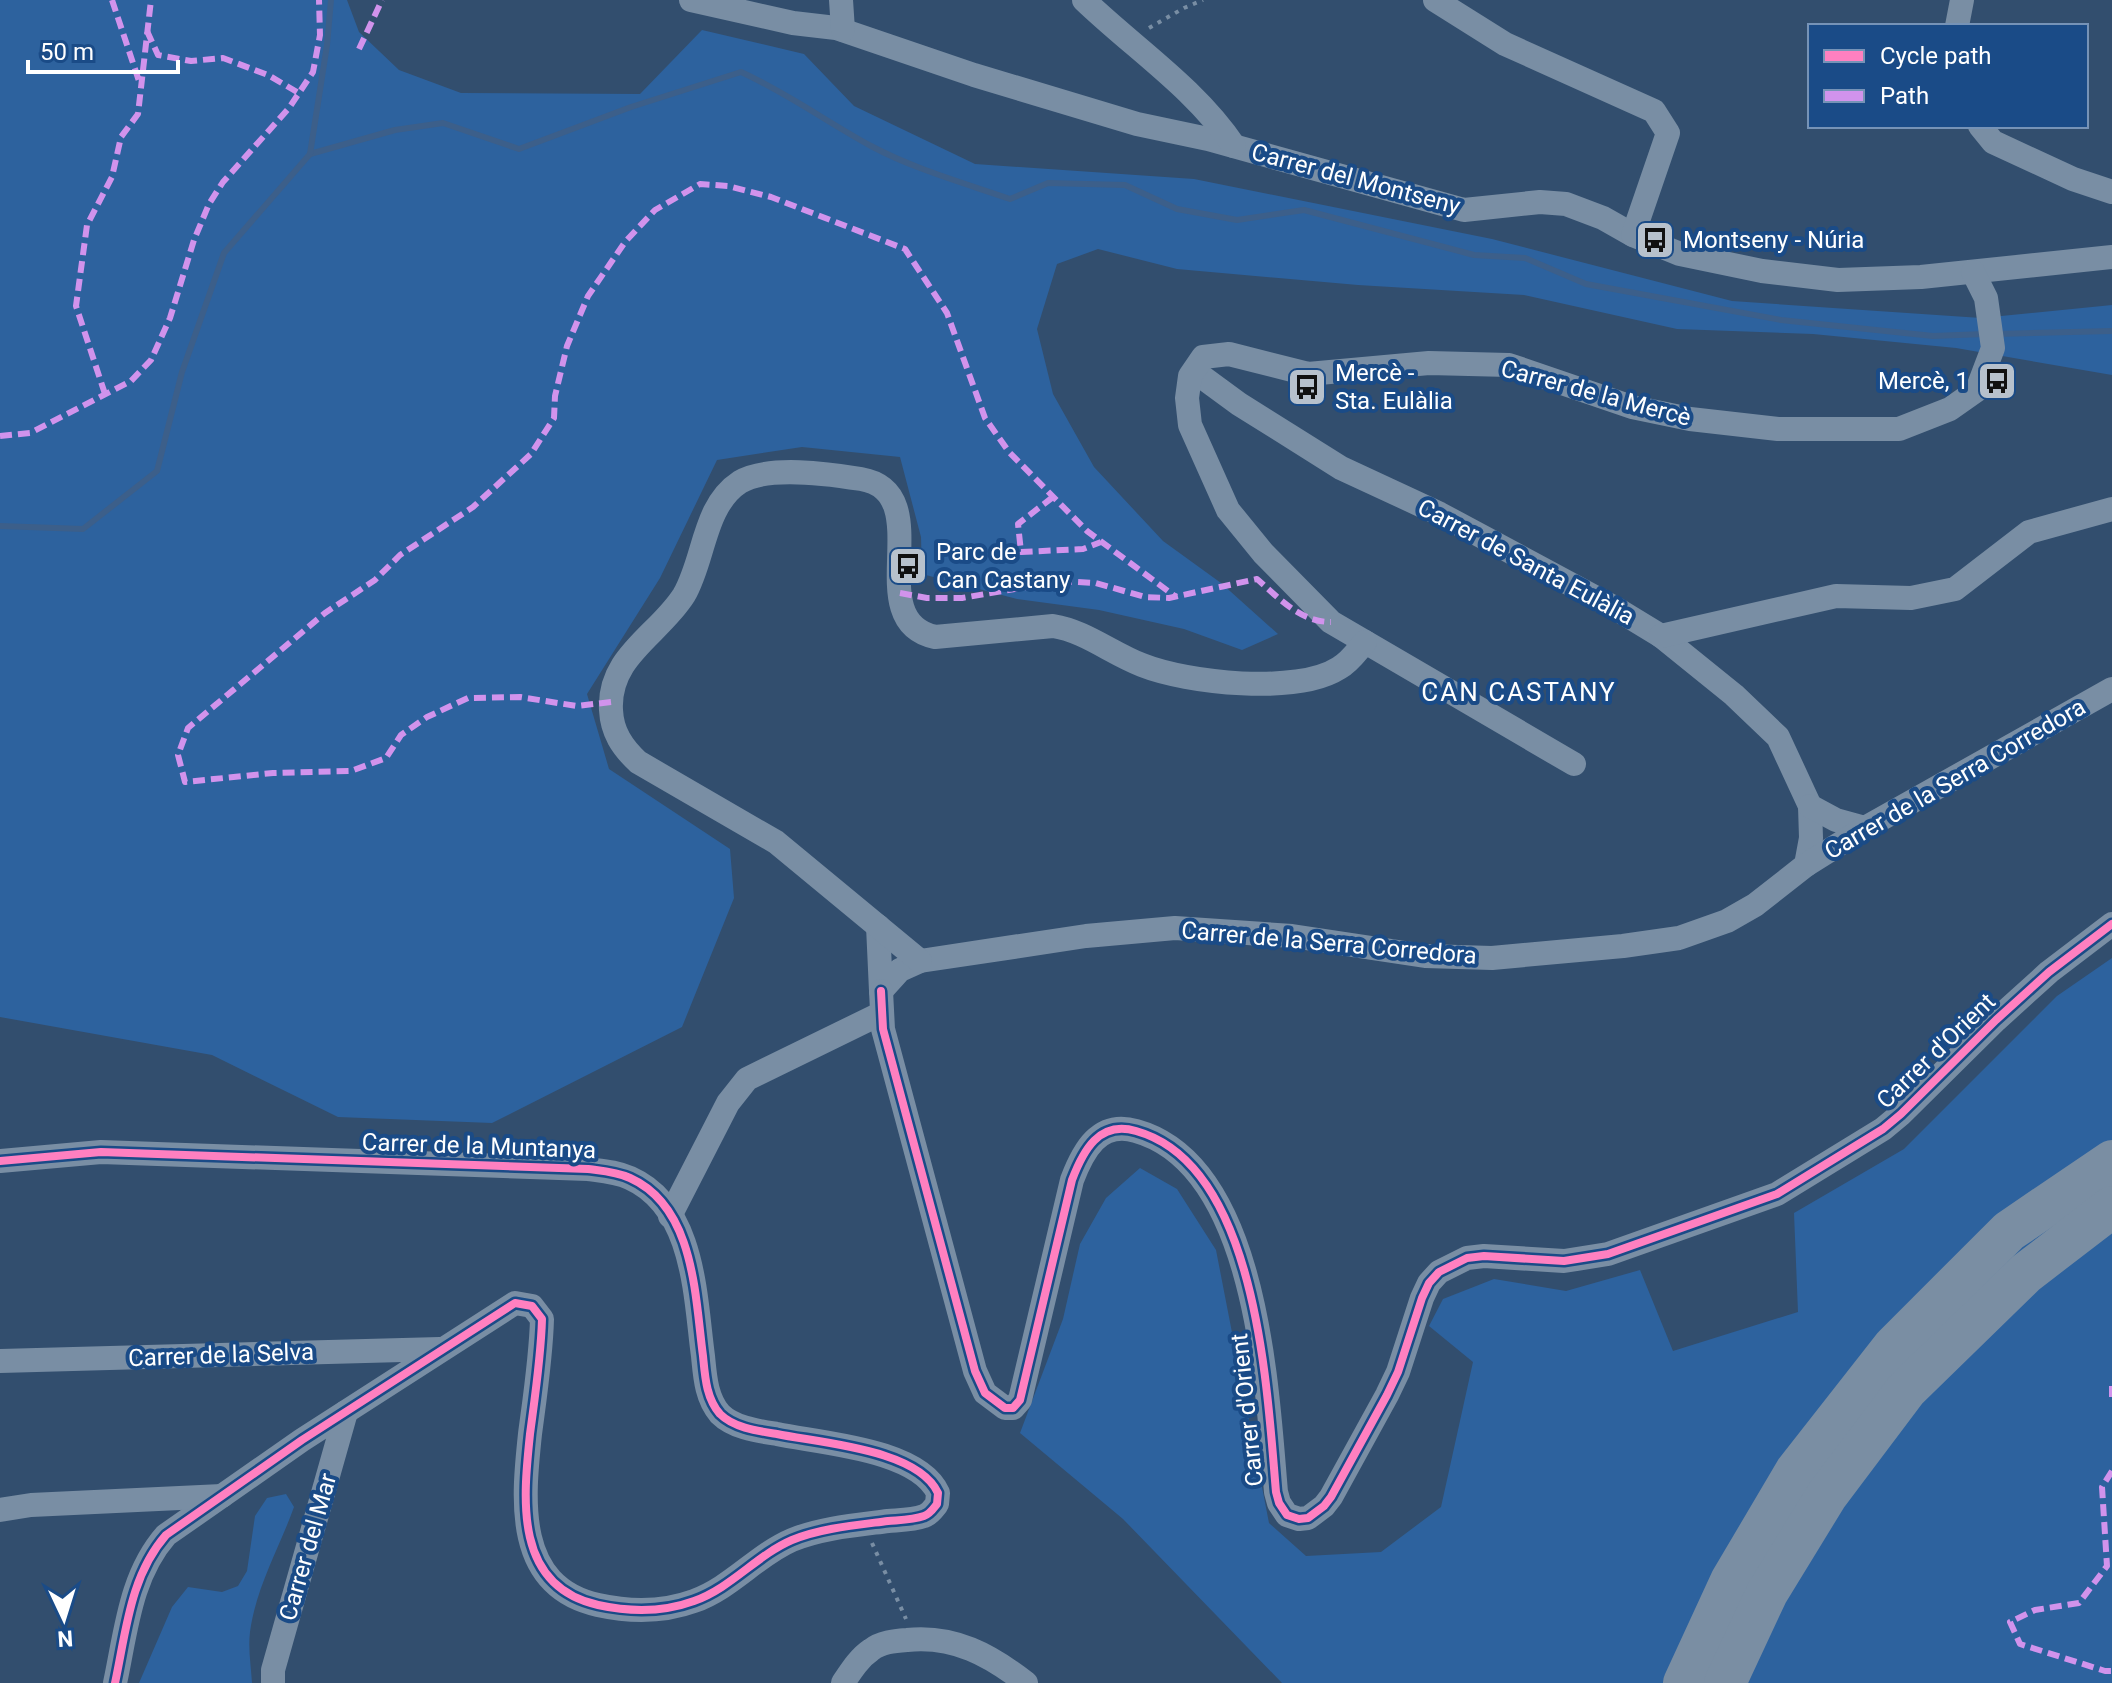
<svg xmlns="http://www.w3.org/2000/svg" width="2112" height="1683" font-family="Roboto,sans-serif">
	<style>
		.green { fill: #2d629e }
		.lines { fill: none; stroke-linecap: round; stroke-linejoin: round }
		.stream { stroke: #3c5f8a; stroke-width: 6 }
		.path { stroke: #798ea4; stroke-width: 4; stroke-dasharray: 4 6; stroke-linecap: butt }
		.street { stroke: #798ea4; stroke-width: 24 }
		.highway { stroke: #7a8ea3; stroke-width: 42 }
		.quiet { stroke: #d193ec; stroke-width: 6; stroke-dasharray: 12 6; stroke-linecap: butt }
		.cycleway-casing { stroke: #1a4b87; stroke-width: 13 }
		.cycleway { stroke: #ff80c0; stroke-width: 8 }
		.labels { text-anchor: middle; dominant-baseline: central; stroke-width: 8; stroke-linejoin: round; paint-order: stroke }
		.street-label { font-size: 24px; fill: #fff; stroke: #1a4b87 }
		.poi-label { font-size: 24px; fill: #fff; stroke: #1a4b87; text-anchor: start }
		.neighbourhood-label { font-size: 26px; letter-spacing: 2px; fill: #fff; stroke: #1a4b87 }
	</style>
	<rect width="100%" height="100%" fill="#324e6e"/>
	<g class="green">
		<path d="M0,0H347L359,32L399,70L461,93L640,94L702,30L804,54L854,106L975,164L1194,179L1492,239L1732,301L1981,318L2112,305V375L1956,348L1813,334L1677,329L1524,295L1358,285L1177,269L1098,249L1057,264L1037,329L1053,394L1094,467L1163,541L1221,583L1278,634L1242,650L1184,629L1099,610L1017,599L922,574L921,537L900,457L802,447L717,460L660,578L587,694L609,769L730,849L734,898L682,1027L492,1123L338,1117L212,1055L0,1017Z"/>
		<path d="M2112,958V1683H1282L1123,1519L1020,1433L1063,1319L1080,1244L1106,1198L1140,1168L1177,1189L1216,1250L1269,1523L1306,1556L1381,1552L1441,1507L1473,1362L1429,1326L1443,1299L1494,1279L1566,1291L1640,1270L1673,1351L1798,1312L1794,1213L1904,1149L2057,996Z"/>
		<path d="M286,1494L294,1507C279,1549 256,1587 250,1632C248,1649 251,1666 252,1683H139L172,1607L188,1587L222,1592L238,1586L247,1571L255,1516L267,1498Z"/>
	</g>
	<g class="lines">
		<g class="stream">
			<path d="M310,154L395,130L443,123L519,149L631,107L741,72C787,93 827,122 871,146C914,169 964,183 1010,199L1048,183L1125,185L1177,209L1237,220L1304,210L1474,255L1525,258L1586,284L1781,320L1933,336L1984,334"/>
			<path d="M1996,334L2112,331"/>
			<path d="M0,526L83,529L157,471L182,372L224,253L310,154L327,45L331,0"/>
		</g>
		<g class="path">
			<path d="M1149,28L1184,8L1203,0"/>
			<path d="M872,1543L906,1619"/>
		</g>
		<g class="street">
			<path d="M691,0L793,23L836,28L974,75L1137,124L1208,139L1464,210L1540,202L1566,204L1603,218L1633,235L1680,254L1762,271L1838,280L1921,277L2112,257"/>
			<path d="M841,0L843,30"/>
			<path d="M1084,0C1134,48 1195,88 1234,146"/>
			<path d="M1435,0L1505,44L1654,111L1668,133L1633,235"/>
			<path d="M1957,26L1962,0"/>
			<path d="M1980,126L1993,142L2073,179L2112,192"/>
			<path d="M1194,371L1239,404L1341,468L1440,514L1615,608L1661,636L1734,695L1778,737L1810,806L1811,838L1806,865"/>
			<path d="M1661,636L1836,596L1911,598L1955,589L2029,532L2112,509"/>
			<path d="M1574,764L1331,622L1263,553L1228,510L1190,425L1187,398L1190,376L1203,357L1229,354L1308,374L1429,363L1509,365L1632,407L1690,419L1778,429H1899L1950,409L1977,390L1993,348L1986,298L1973,272"/>
			<path d="M1810,806L1836,820L1865,828"/>
			<path d="M878,926L881,991L900,970L920,961L1086,936L1175,928L1292,936L1425,956L1492,958L1623,946L1679,938L1727,921L1755,905L1806,865L1865,828L2112,689"/>
			<path d="M920,961L776,842L638,762C622,747 612,732 611,710C608,656 659,635 684,595C705,559 703,506 740,482C768,465 830,474 861,479C941,493 858,620 935,637L1053,626C1085,631 1111,653 1142,665C1187,683 1297,695 1339,668C1350,662 1357,651 1365,642"/>
			<path d="M881,991L883,1029L975,1371L985,1393L1005,1408H1013L1020,1400L1072,1180C1083,1151 1099,1120 1136,1131C1258,1165 1267,1390 1276,1492L1279,1503L1287,1515L1299,1519L1308,1518L1324,1506L1331,1497L1387,1395L1398,1372L1422,1298L1429,1283L1439,1272L1467,1258L1484,1256L1564,1261L1608,1254L1777,1194L1883,1129L1901,1114L1996,1020L2049,972L2112,924"/>
			<path d="M0,1161L101,1152L588,1169C603,1171 617,1172 630,1178C695,1207 695,1297 703,1356C705,1376 706,1398 720,1414C734,1428 758,1431 777,1434C820,1443 918,1449 938,1493L937,1504C933,1509 930,1514 924,1516C913,1520 899,1520 888,1521C857,1525 821,1528 792,1540C757,1555 731,1588 694,1601C664,1612 630,1612 598,1605C514,1586 523,1500 530,1434C535,1396 541,1357 542,1319L532,1306L515,1303L302,1440L166,1535C130,1576 126,1632 115,1683"/>
			<path d="M670,1216L728,1103L747,1079L882,1013"/>
			<path d="M0,1361L440,1349"/>
			<path d="M0,1510L31,1505L222,1496"/>
			<path d="M273,1683V1670L346,1412"/>
			<path d="M843,1683C851,1671 859,1658 871,1650C881,1642 894,1641 907,1640C954,1635 990,1655 1026,1683"/>
		</g>
		<g class="highway">
			<path d="M1684,1683L1731,1581L1796,1471L1894,1346L2009,1231L2112,1161"/>
			<path d="M1725,1683L1767,1593L1827,1495L1906,1390L2026,1273L2112,1207"/>
		</g>
		<g class="quiet">
			<path d="M112,0L139,81"/>
			<path d="M147,31L158,55L191,61L223,58L268,75L297,92"/>
			<path d="M359,49L382,0"/>
			<path d="M105,394L76,306L87,225L112,177L121,137L138,114L151,0"/>
			<path d="M0,436L30,433L131,381L151,360L170,318L194,240L209,204L223,182L289,108L313,72L320,35L319,0"/>
			<path d="M1053,497L1018,524L1021,552L1083,549L1101,542"/>
			<path d="M900,593L927,598H962L1061,581L1096,583L1145,597L1169,598L1257,579C1279,598 1300,622 1331,622"/>
			<path d="M611,702L577,706L520,697L468,698L427,717L401,735L386,758L351,771L273,773L185,782L178,755L188,728L325,613L375,580L400,555L473,507L531,454L554,418L555,396L567,346L588,296L625,242L655,210L700,184L728,186L771,197L905,249L947,313L985,418L1009,452L1087,531L1176,597"/>
			<path d="M2112,1386V1397"/>
			<path d="M2112,1471L2102,1487L2107,1566L2079,1603L2035,1610L2010,1622L2020,1644L2105,1671H2112"/>
		</g>
		<g class="cycleway-casing">
			<g id="cycleway">
				<path d="M881,991L883,1029L975,1371L985,1393L1005,1408H1013L1020,1400L1072,1180C1083,1151 1099,1120 1136,1131C1258,1165 1267,1390 1276,1492L1279,1503L1287,1515L1299,1519L1308,1518L1324,1506L1331,1497L1387,1395L1398,1372L1422,1298L1429,1283L1439,1272L1467,1258L1484,1256L1564,1261L1608,1254L1777,1194L1883,1129L1901,1114L1996,1020L2049,972L2112,924"/>
				<path d="M0,1161L101,1152L588,1169C603,1171 617,1172 630,1178C695,1207 695,1297 703,1356C705,1376 706,1398 720,1414C734,1428 758,1431 777,1434C820,1443 918,1449 938,1493L937,1504C933,1509 930,1514 924,1516C913,1520 899,1520 888,1521C857,1525 821,1528 792,1540C757,1555 731,1588 694,1601C664,1612 630,1612 598,1605C514,1586 523,1500 530,1434C535,1396 541,1357 542,1319L532,1306L515,1303L302,1440L166,1535C130,1576 126,1632 115,1683"/>
			</g>
		</g>
		<use href="#cycleway" class="cycleway"/>
	</g>
	<defs>
		<g id="bus-square" transform="scale(2)"><rect x="-9" y="-9" width="18" height="18" rx="4" fill="#b7c1cc" stroke="#1a4b87"/><path d="M-5-6H5V4H4V6H2V4H-2V6H-4V4H-5ZM-3.5-4V0h7V-4ZM-3.5 1.2v1.5H-2V1.2ZM2 1.2v1.5H3.5V1.2Z" fill="#111"/></g>
	</defs>
	<g fill-rule="evenodd">
		<use href="#bus-square" x="1655" y="240"/>
		<use href="#bus-square" x="1997" y="381"/>
		<use href="#bus-square" x="1307" y="387"/>
		<use href="#bus-square" x="908" y="566"/>
	</g>
	<g class="labels">
		<g class="street-label">
			<text transform="translate(1356 179) rotate(15)">Carrer del Montseny</text>
			<text transform="translate(1596 393) rotate(15)">Carrer de la Mercè</text>
			<text transform="translate(1526 562) rotate(28)">Carrer de Santa Eulàlia</text>
			<text transform="translate(1955 779) rotate(-30)">Carrer de la Serra Corredora</text>
			<text transform="translate(1329 943) rotate(5)">Carrer de la Serra Corredora</text>
			<text transform="translate(1936 1051) rotate(-44)">Carrer d'Orient</text>
			<text transform="translate(479 1146) rotate(2)">Carrer de la Muntanya</text>
			<text transform="translate(221 1355) rotate(-2)">Carrer de la Selva</text>
			<text transform="translate(1247 1410) rotate(-96)">Carrer d'Orient</text>
			<text transform="translate(308 1547) rotate(-74)">Carrer del Mar</text>
		</g>
		<g class="poi-label">
			<text x="1683" y="240">Montseny - Núria</text>
			<text x="1335" y="373">Mercè -<tspan x="1335" dy="28">Sta. Eulàlia</tspan></text>
			<text x="1969" y="381" text-anchor="end">Mercè, 1</text>
			<text x="936" y="552">Parc de<tspan x="936" dy="28">Can Castany</tspan></text>
		</g>
		<g class="neighbourhood-label">
			<text x="1519" y="692">CAN CASTANY</text>
		</g>
	</g>
	<rect x="1808" y="24" width="280" height="104" fill="#1a4b87" stroke="#7693b7" stroke-width="2"/>
	<rect x="1824" y="50" width="40" height="12" fill="#ff80c0" stroke="#7693b7" stroke-width="2"/>
	<text x="1880" y="64" font-size="24" fill="#ffffff">Cycle path</text>
	<rect x="1824" y="90" width="40" height="12" fill="#d193ec" stroke="#7693b7" stroke-width="2"/>
	<text x="1880" y="104" font-size="24" fill="#ffffff">Path</text>
	<g transform="translate(64 1619) rotate(176)" stroke="#1a4b87" stroke-width="6" paint-order="stroke">
	<path d="M0-6L14 30L0 20L-14 30Z" fill="#ffffff"/>
	<text y="-12" font-size="22" font-weight="bold" text-anchor="middle" fill="#ffffff">N</text>
	</g>
	<path d="M28 60v12h150v-12" fill="none" stroke="#ffffff" stroke-width="4"/>
	<text x="40" y="60" font-size="24" fill="#ffffff" stroke="#1a4b87" stroke-width="6" paint-order="stroke">50 m</text>
</svg>
